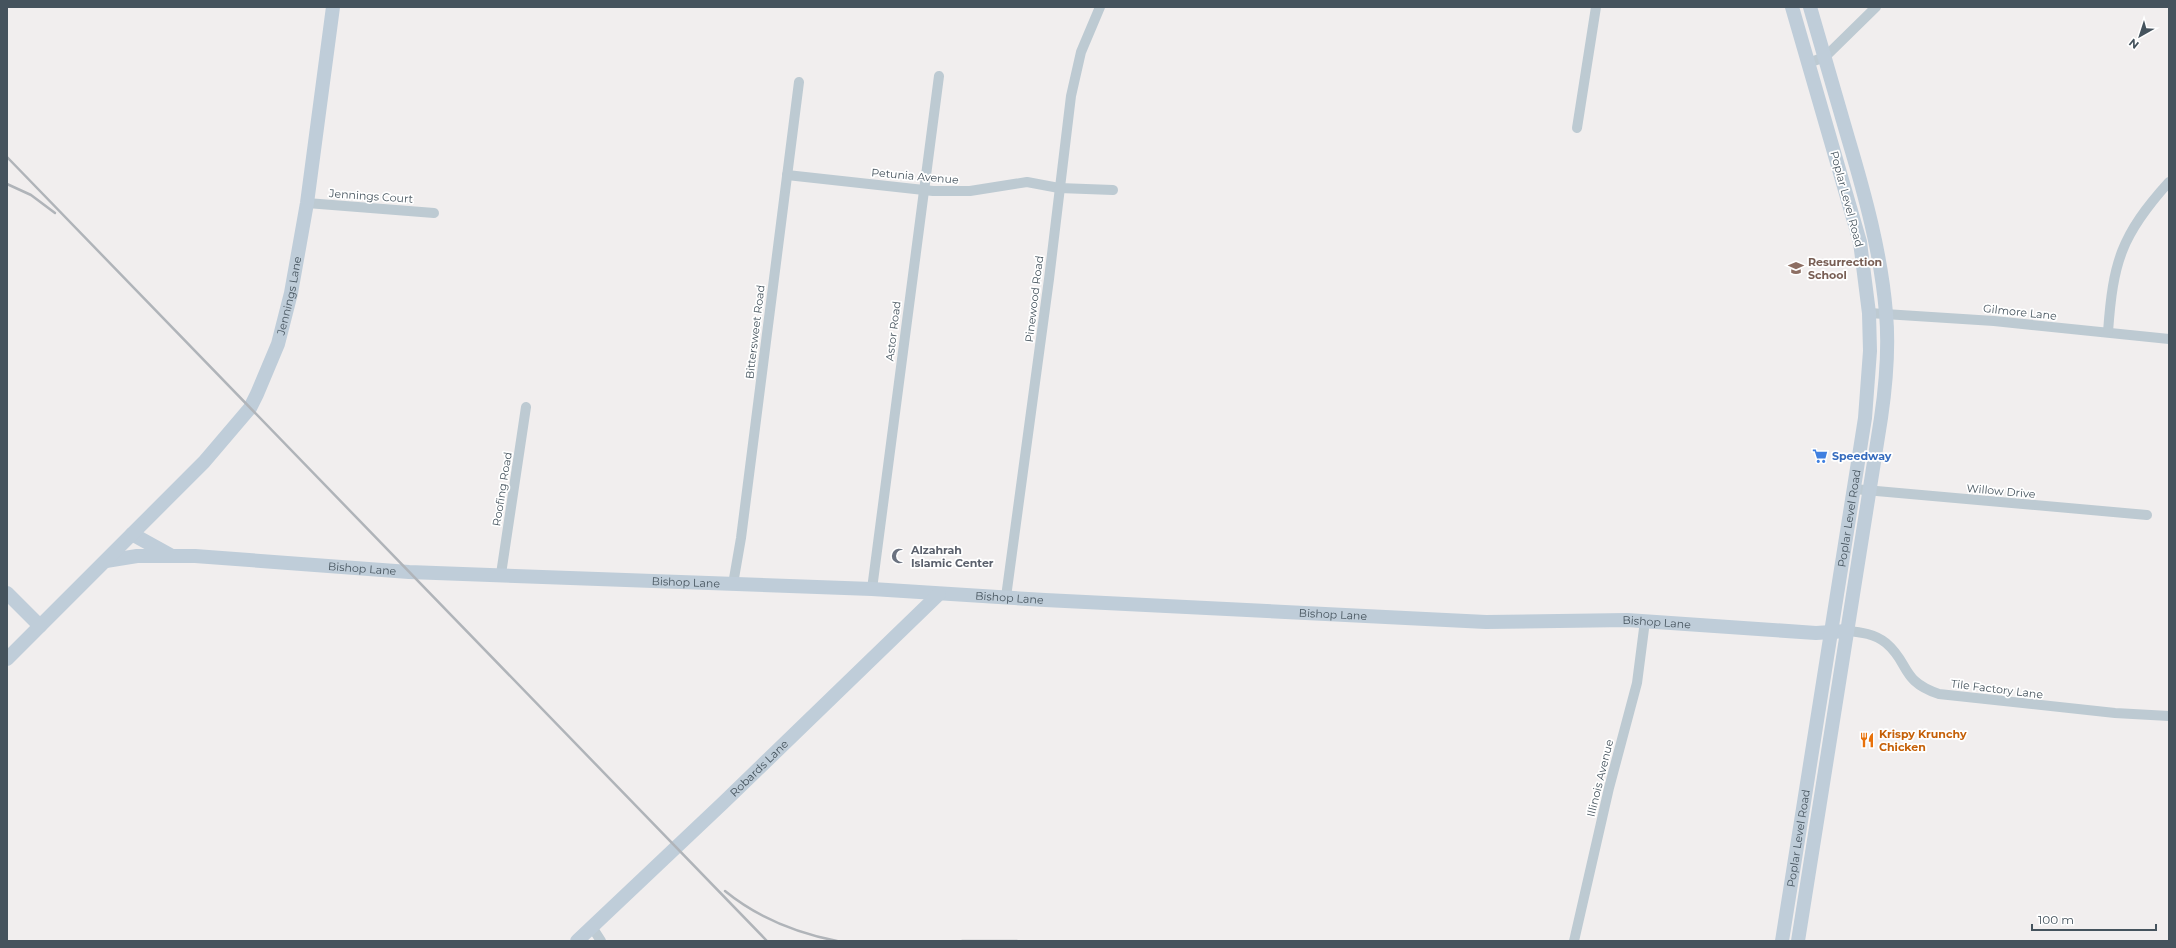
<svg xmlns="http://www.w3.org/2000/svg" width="2176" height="948" font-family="Montserrat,sans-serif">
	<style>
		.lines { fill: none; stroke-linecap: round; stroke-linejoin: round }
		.street { stroke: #bdcad2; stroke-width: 10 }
		.secondary { stroke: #bfcdd9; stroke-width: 14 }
		.rail { stroke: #b0b4b9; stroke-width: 2.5 }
		.labels { text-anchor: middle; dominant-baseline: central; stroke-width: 3.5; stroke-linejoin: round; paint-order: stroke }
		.street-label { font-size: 11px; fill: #45535d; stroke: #fff }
		.education-label { font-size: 11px; font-weight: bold; fill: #785e54; stroke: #fff; text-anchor: start }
		.shop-label { font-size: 11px; font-weight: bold; fill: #366cbe; stroke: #fff; text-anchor: start }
		.worship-label { font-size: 11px; font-weight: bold; fill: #5b616d; stroke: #fff; text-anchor: start }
		.food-label { font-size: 11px; font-weight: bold; fill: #c56008; stroke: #fff; text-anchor: start }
	</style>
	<rect width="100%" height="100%" fill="#f1eeee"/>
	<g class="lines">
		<g class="street">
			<path d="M1808,63L1825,57L1876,7"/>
			<path d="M1577,128L1596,7"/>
			<path d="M787,175L933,191H970L1027,182L1059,188L1113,190"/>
			<path d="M307,203L434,213"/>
			<path d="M1869,313L1994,321L2169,339"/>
			<path d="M2108,332C2113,262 2121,235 2169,182"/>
			<path d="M1854,489L2147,515"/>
			<path d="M501,574L526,407"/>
			<path d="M733,584L741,538L799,82"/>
			<path d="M872,589L939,76"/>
			<path d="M1006,597L1049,279L1071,96L1081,52L1100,7"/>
			<path d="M1847,631C1861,632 1875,634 1886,643C1910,663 1900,681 1939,694L2115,713L2169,716"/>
			<path d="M592,927L601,941"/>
			<path d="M1574,941L1609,788L1637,683L1645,621"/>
		</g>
		<g class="secondary">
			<path d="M132,534L170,555"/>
			<path id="s1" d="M106,561L137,556H195L409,572L872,589L1045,600L1486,622L1627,620L1816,633L1847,631"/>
			<path d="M7,593L40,626"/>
			<path id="s2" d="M7,659L204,462L250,408L257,394L278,344L291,293L307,203L333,7"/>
			<path id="s3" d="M577,941L724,802L939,594"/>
			<path id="s4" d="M1782,941L1865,418L1870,351L1869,313L1860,242L1792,7"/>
			<path d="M1798,941L1881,418C1886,384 1889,347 1886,313C1881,253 1865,195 1848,138C1835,94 1823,51 1810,7"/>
		</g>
		<g class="rail">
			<path d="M7,157L767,941"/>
			<path d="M7,184L31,195L55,213"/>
			<path d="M725,891C758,918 797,933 837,941"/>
			<path d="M962,941H1017"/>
		</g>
	</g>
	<defs>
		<g id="school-bare" transform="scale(1.2)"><path d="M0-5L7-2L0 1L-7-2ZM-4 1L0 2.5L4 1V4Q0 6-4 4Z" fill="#8d6e63" stroke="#fff" stroke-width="2.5" paint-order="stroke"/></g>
		<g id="supermarket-bare" transform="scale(1.2)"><path d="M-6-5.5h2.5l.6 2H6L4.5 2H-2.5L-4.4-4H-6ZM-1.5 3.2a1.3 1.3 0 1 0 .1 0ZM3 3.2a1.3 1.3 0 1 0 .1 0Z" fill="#3f7fe0" stroke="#fff" stroke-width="2.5" paint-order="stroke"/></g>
		<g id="mosque-bare" transform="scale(1.2)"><path d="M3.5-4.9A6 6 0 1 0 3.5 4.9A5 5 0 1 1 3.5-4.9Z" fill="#6b7280" stroke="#fff" stroke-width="2.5" paint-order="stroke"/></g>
		<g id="restaurant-bare" transform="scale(1.2)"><path d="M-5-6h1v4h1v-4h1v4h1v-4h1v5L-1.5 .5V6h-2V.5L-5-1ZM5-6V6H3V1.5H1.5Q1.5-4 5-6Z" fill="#e8710a" stroke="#fff" stroke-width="2.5" paint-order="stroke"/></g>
	</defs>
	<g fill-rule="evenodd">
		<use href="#school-bare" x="1796" y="268"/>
		<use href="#supermarket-bare" x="1820" y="456"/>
		<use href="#mosque-bare" x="899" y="556"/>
		<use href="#restaurant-bare" x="1867" y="740"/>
	</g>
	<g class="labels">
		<g class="street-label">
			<text transform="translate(915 176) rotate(5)">Petunia Avenue</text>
			<text transform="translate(371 196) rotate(4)">Jennings Court</text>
			<text transform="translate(1847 199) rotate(75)">Poplar Level Road</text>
			<text stroke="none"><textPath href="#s2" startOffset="469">Jennings Lane</textPath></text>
			<text transform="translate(1034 299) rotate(-83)">Pinewood Road</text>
			<text transform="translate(2020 312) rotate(6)">Gilmore Lane</text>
			<text transform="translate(893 331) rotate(-83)">Astor Road</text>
			<text transform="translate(755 332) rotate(-83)">Bittersweet Road</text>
			<text transform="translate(502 489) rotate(-81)">Roofing Road</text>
			<text transform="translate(2001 491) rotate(5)">Willow Drive</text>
			<text stroke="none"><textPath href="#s4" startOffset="428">Poplar Level Road</textPath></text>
			<text stroke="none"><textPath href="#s1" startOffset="257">Bishop Lane</textPath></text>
			<text stroke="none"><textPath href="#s1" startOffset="581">Bishop Lane</textPath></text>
			<text stroke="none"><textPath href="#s1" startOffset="905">Bishop Lane</textPath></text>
			<text stroke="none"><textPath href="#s1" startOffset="1229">Bishop Lane</textPath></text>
			<text stroke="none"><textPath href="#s1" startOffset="1553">Bishop Lane</textPath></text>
			<text transform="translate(1997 689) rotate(7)">Tile Factory Lane</text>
			<text stroke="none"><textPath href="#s3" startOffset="251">Robards Lane</textPath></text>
			<text transform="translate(1600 778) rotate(-76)">Illinois Avenue</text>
			<text stroke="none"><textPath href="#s4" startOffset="104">Poplar Level Road</textPath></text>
		</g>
		<g class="education-label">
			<text x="1808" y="262">Resurrection<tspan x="1808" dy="13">School</tspan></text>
		</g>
		<g class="shop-label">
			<text x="1832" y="456">Speedway</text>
		</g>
		<g class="worship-label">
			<text x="911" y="550">Alzahrah<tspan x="911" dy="13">Islamic Center</tspan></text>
		</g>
		<g class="food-label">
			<text x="1879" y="734">Krispy Krunchy<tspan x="1879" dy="13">Chicken</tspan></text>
		</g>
	</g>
	<rect width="2176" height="948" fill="none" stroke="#45535d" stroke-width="16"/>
	<g transform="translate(2140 36) rotate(219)" stroke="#ffffff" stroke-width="3" paint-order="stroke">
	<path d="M0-3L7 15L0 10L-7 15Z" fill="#45535d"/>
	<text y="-6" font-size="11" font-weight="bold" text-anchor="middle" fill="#45535d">N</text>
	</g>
	<path d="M2032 924v6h124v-6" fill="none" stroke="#45535d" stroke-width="2"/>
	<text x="2038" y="924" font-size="12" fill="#45535d" stroke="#ffffff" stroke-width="3" paint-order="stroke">100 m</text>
</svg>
